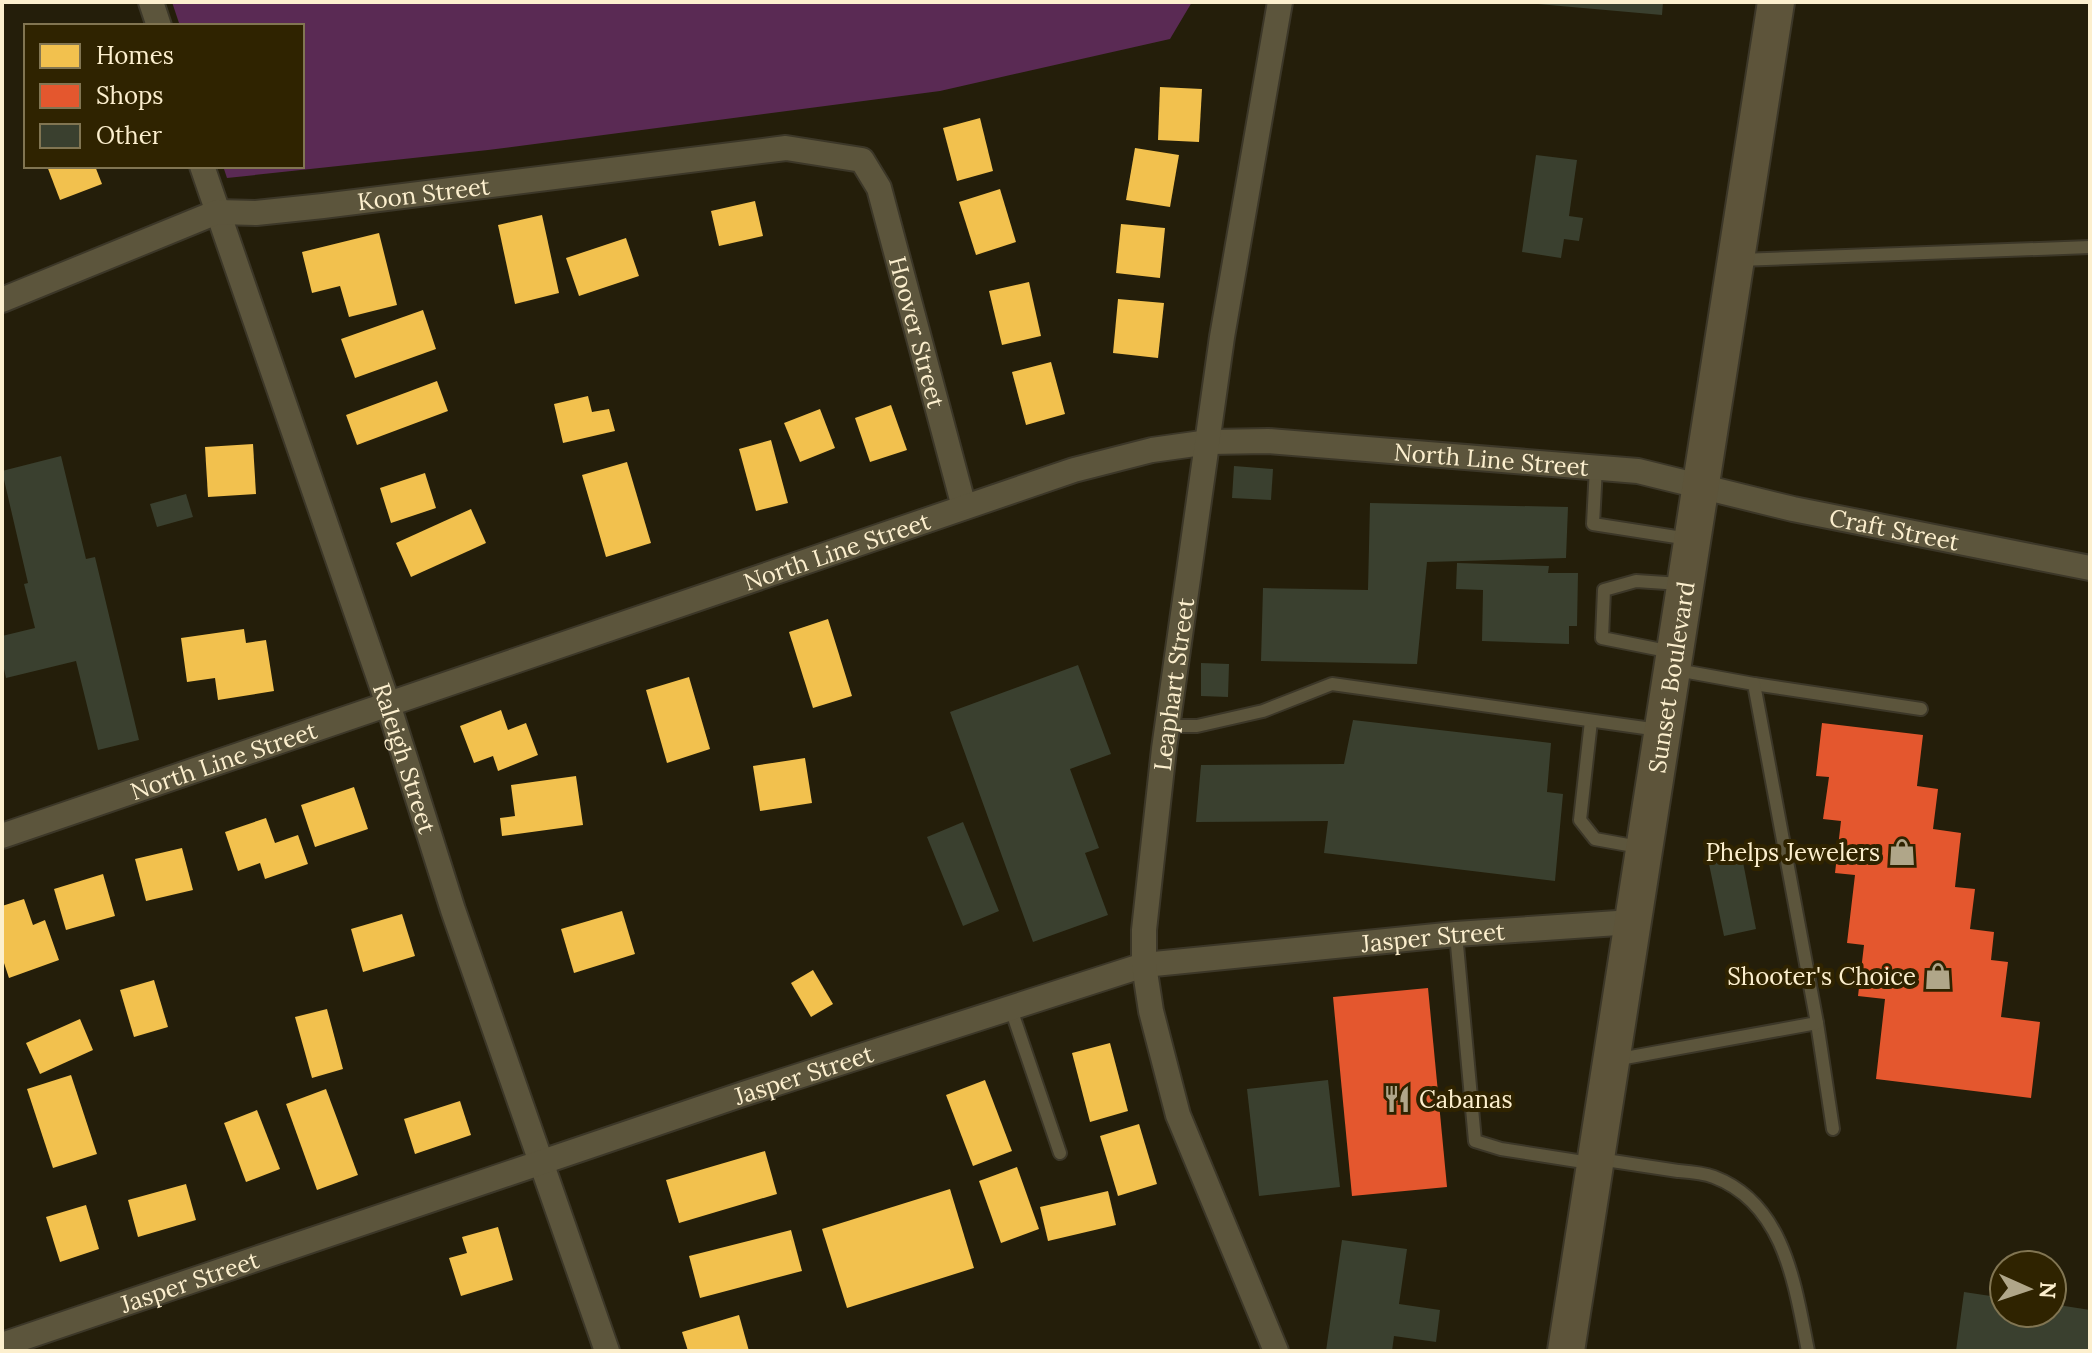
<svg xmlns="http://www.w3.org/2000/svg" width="2092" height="1353" font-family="Lora,serif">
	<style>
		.green { fill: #5a2a54 }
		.homes { fill: #f2c14e }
		.shops { fill: #e4572e }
		.building { fill: #3a402f }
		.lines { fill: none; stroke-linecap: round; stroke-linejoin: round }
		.service-casing { stroke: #3c3728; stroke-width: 16 }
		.minor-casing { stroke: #3c3728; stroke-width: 28 }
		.primary-casing { stroke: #3c3728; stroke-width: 40 }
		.service { stroke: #5c553c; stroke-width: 12 }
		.minor { stroke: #5c553c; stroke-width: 24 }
		.primary { stroke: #5d543a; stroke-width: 36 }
		.labels { text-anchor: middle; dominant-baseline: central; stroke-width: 8; stroke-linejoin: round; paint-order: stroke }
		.street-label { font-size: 24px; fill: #fcefce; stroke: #2f2300 }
		.poi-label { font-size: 24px; fill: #fcefce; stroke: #2f2300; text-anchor: end }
	</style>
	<rect width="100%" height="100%" fill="#241e0a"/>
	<path class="green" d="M172,2H1192L1170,39L940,91L488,150L227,178L223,166H302V26H180Z"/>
	<g class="homes">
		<path d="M1160,87L1202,89L1199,142L1158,140Z"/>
		<path d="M980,118L993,171L957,181L943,128Z"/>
		<path d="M1135,148L1179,155L1170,207L1126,200Z"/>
		<path d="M47,166H95L102,184L60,200Z"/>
		<path d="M1000,189L1016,242L976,255L959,202Z"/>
		<path d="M755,201L763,236L719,246L711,211Z"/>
		<path d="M542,215L559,293L515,304L498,225Z"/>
		<path d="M1121,224L1165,228L1160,278L1116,273Z"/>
		<path d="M379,233L397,305L349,317L340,286L312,293L302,252Z"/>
		<path d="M626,238L639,276L579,296L566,258Z"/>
		<path d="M1029,282L1041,336L1002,345L989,291Z"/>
		<path d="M1118,299L1164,303L1158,358L1113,353Z"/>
		<path d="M423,310L436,349L355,378L341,339Z"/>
		<path d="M1051,362L1065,414L1026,425L1012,372Z"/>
		<path d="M437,381L448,411L357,445L346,415Z"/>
		<path d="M588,396L592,412L609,409L615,431L563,443L554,404Z"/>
		<path d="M891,405L907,450L870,462L855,418Z"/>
		<path d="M820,409L835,448L800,462L784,423Z"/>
		<path d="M771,440L788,503L756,511L739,449Z"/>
		<path d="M253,444L256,494L208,497L205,447Z"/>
		<path d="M627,462L651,543L606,557L582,475Z"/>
		<path d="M425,473L436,508L391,523L380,488Z"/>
		<path d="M471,509L486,543L411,577L396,543Z"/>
		<path d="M828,619L852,696L813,708L789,632Z"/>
		<path d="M244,629L246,643L266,640L274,691L218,700L215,678L187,682L181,638Z"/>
		<path d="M689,677L710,749L667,763L646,690Z"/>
		<path d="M501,710L508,730L526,723L538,755L498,771L493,756L474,763L460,726Z"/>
		<path d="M805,758L812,803L760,811L753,766Z"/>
		<path d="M576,776L583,825L502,836L500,818L515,816L511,785Z"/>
		<path d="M354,787L368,829L315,847L301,805Z"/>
		<path d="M266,818L275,843L298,835L308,864L265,879L260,863L238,871L225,832Z"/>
		<path d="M182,848L193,890L146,901L135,859Z"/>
		<path d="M103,874L115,916L66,930L54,889Z"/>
		<path d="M24,899L33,925L45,920L59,960L9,978L2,957V906Z"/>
		<path d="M622,911L635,954L574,973L561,929Z"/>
		<path d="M402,914L415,956L363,972L351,929Z"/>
		<path d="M813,970L833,1004L811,1017L791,983Z"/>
		<path d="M154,980L168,1027L134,1037L120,990Z"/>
		<path d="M327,1009L343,1069L312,1078L295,1017Z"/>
		<path d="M80,1019L93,1050L40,1074L26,1043Z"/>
		<path d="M1110,1043L1128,1111L1090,1122L1072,1053Z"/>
		<path d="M71,1075L97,1154L53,1168L27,1089Z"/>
		<path d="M985,1080L1012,1151L973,1166L946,1095Z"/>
		<path d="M326,1089L358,1175L317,1190L286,1104Z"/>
		<path d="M460,1101L471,1135L415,1154L404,1119Z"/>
		<path d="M257,1110L280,1169L246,1182L224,1123Z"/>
		<path d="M1139,1124L1157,1184L1118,1196L1100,1136Z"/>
		<path d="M765,1151L777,1194L679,1223L666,1180Z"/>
		<path d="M1017,1167L1039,1229L1001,1243L979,1181Z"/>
		<path d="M186,1184L196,1220L138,1237L128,1200Z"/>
		<path d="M950,1189L974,1268L847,1308L822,1229Z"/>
		<path d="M1108,1191L1116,1225L1048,1241L1040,1207Z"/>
		<path d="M86,1205L99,1249L60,1262L46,1217Z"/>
		<path d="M498,1227L513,1280L461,1296L449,1258L467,1253L462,1237Z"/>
		<path d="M791,1230L802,1271L700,1298L689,1256Z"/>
		<path d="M739,1315L749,1351H688L682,1332Z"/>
	</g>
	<g class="shops">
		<path d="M1822,723L1923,735L1917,786L1938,789L1933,829L1961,833L1955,887L1975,889L1970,929L1994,932L1991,960L2008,962L2001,1017L2040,1022L2031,1098L1876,1079L1885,999L1858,996L1864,945L1847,943L1855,875L1835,873L1841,821L1823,819L1829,777L1816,776Z"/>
		<path d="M1428,988L1447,1187L1352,1196L1333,997Z"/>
	</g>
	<g class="building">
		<path d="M1538,2H1663L1662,15L1538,4Z"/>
		<path d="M1536,155L1577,160L1569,216L1583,218L1579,241L1564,239L1561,258L1522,252Z"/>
		<path d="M61,456L86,559L95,557L139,740L98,750L76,661L6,678L2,660V636L35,628L24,584L28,583L2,471Z"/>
		<path d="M1234,466L1273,469L1271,500L1232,498Z"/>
		<path d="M186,494L193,517L157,527L150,504Z"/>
		<path d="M1370,503L1568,507L1566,558L1427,562L1417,664L1261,661L1263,588L1368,590Z"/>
		<path d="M1457,563L1549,566L1548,573H1578L1577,626H1569V644L1482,641L1483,590L1456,589Z"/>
		<path d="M1201,663L1229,664L1228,697L1201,696Z"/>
		<path d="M1078,665L1111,754L1070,769L1099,848L1085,853L1108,915L1033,942L950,712Z"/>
		<path d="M1353,720L1551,743L1547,792L1563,794L1555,881L1324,853L1328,821L1196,822L1201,765L1344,764Z"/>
		<path d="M963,822L999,911L963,926L927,837Z"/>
		<path d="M1742,857L1756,929L1724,936L1709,864Z"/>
		<path d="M1328,1080L1340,1187L1259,1196L1247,1089Z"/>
		<path d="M1342,1240L1407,1249L1399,1304L1440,1310L1436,1342L1394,1336L1392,1351H1326Z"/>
		<path d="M1964,1292L2004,1298V1313H2052V1304L2090,1310V1351H1956Z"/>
	</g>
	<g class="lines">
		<g class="service-casing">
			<g id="service">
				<path d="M1739,260L2090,247"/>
				<path d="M1596,467L1593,524L1689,539"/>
				<path d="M1672,652L1602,638L1604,590L1636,581L1681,584"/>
				<path d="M1754,684L1921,709"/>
				<path d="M1591,721L1580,820L1595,839L1639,847"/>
				<path d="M1167,726H1197L1263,711L1332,684L1659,730"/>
				<path d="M1456,934L1475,1141L1501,1149L1590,1163"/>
				<path d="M1011,1009L1060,1153"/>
				<path d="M1817,1023L1833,1129"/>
				<path d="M1614,1060L1817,1023L1754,684L1677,670"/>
				<path d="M1599,1159C1625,1163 1652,1167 1678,1171C1690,1172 1703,1173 1714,1177C1785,1204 1795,1286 1808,1351"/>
			</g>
		</g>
		<g class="minor-casing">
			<g id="minor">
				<path d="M151,2L159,26"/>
				<path id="s1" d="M202,166L388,704L453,910L607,1351"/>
				<path id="s2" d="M2,300L217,212L256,213L323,206L786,148L862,160L879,188L964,507"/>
				<path id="s3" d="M2,836L1074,470L1152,450L1209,442L1268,441L1638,471L1793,509L2090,568"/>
				<path id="s4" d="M2,1345L743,1094L1144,965L1456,934L1632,922"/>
				<path id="s5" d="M1276,1351L1178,1115L1151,1011L1144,965V930L1164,749L1222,337L1280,2"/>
			</g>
		</g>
		<g class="primary-casing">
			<g id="primary">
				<path id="s6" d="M1566,1351L1776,2"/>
			</g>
		</g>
		<use href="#service" class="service"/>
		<use href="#minor" class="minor"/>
		<use href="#primary" class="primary"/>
	</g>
	<defs>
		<g id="shop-bare" transform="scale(2.16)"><path d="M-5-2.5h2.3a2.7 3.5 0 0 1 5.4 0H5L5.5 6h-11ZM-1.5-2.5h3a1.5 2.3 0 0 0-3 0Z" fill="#b0a689" stroke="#2f2300" stroke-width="2.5" paint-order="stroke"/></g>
		<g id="restaurant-bare" transform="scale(2.16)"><path d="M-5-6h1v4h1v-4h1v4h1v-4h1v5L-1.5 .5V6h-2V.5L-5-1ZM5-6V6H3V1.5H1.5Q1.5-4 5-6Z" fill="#b0a689" stroke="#2f2300" stroke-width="2.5" paint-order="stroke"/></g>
	</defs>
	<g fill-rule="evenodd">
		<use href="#shop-bare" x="1902" y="852"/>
		<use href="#shop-bare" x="1938" y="976"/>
		<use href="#restaurant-bare" x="1397" y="1099"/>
	</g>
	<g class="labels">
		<g class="street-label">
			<text stroke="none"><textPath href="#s2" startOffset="440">Koon Street</textPath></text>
			<text stroke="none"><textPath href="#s2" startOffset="1064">Hoover Street</textPath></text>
			<text stroke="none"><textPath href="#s3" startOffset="1554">North Line Street</textPath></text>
			<text stroke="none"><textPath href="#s3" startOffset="1964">Craft Street</textPath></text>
			<text stroke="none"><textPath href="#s3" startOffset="882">North Line Street</textPath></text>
			<text stroke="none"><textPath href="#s6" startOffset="682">Sunset Boulevard</textPath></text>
			<text stroke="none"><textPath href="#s5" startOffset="692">Leaphart Street</textPath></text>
			<text stroke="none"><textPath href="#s1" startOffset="626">Raleigh Street</textPath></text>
			<text stroke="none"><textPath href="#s3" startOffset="234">North Line Street</textPath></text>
			<text stroke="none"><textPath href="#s4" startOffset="1494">Jasper Street</textPath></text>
			<text stroke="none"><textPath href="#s4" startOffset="846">Jasper Street</textPath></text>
			<text stroke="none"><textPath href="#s4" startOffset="198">Jasper Street</textPath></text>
		</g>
		<g class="poi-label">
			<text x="1880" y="852">Phelps Jewelers</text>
			<text x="1916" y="976">Shooter's Choice</text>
			<text x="1419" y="1099" text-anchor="start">Cabanas</text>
		</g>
	</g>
	<rect width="2092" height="1353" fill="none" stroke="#fcefce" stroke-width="8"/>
	<rect x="24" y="24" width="280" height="144" fill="#2f2300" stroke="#817552" stroke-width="2"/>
	<rect x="40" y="44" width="40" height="24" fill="#f2c14e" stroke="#817552" stroke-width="2"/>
	<text x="96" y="64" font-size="24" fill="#fcefce">Homes</text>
	<rect x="40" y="84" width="40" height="24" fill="#e4572e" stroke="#817552" stroke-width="2"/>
	<text x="96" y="104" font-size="24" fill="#fcefce">Shops</text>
	<rect x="40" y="124" width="40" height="24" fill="#3a402f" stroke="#817552" stroke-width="2"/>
	<text x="96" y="144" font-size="24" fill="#fcefce">Other</text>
	<g transform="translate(2028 1289) rotate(93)"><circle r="38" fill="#2f2300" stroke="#817552" stroke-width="2"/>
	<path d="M0-6L14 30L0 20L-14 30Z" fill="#b0a689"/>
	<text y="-12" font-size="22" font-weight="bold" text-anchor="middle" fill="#fcefce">N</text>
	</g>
</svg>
